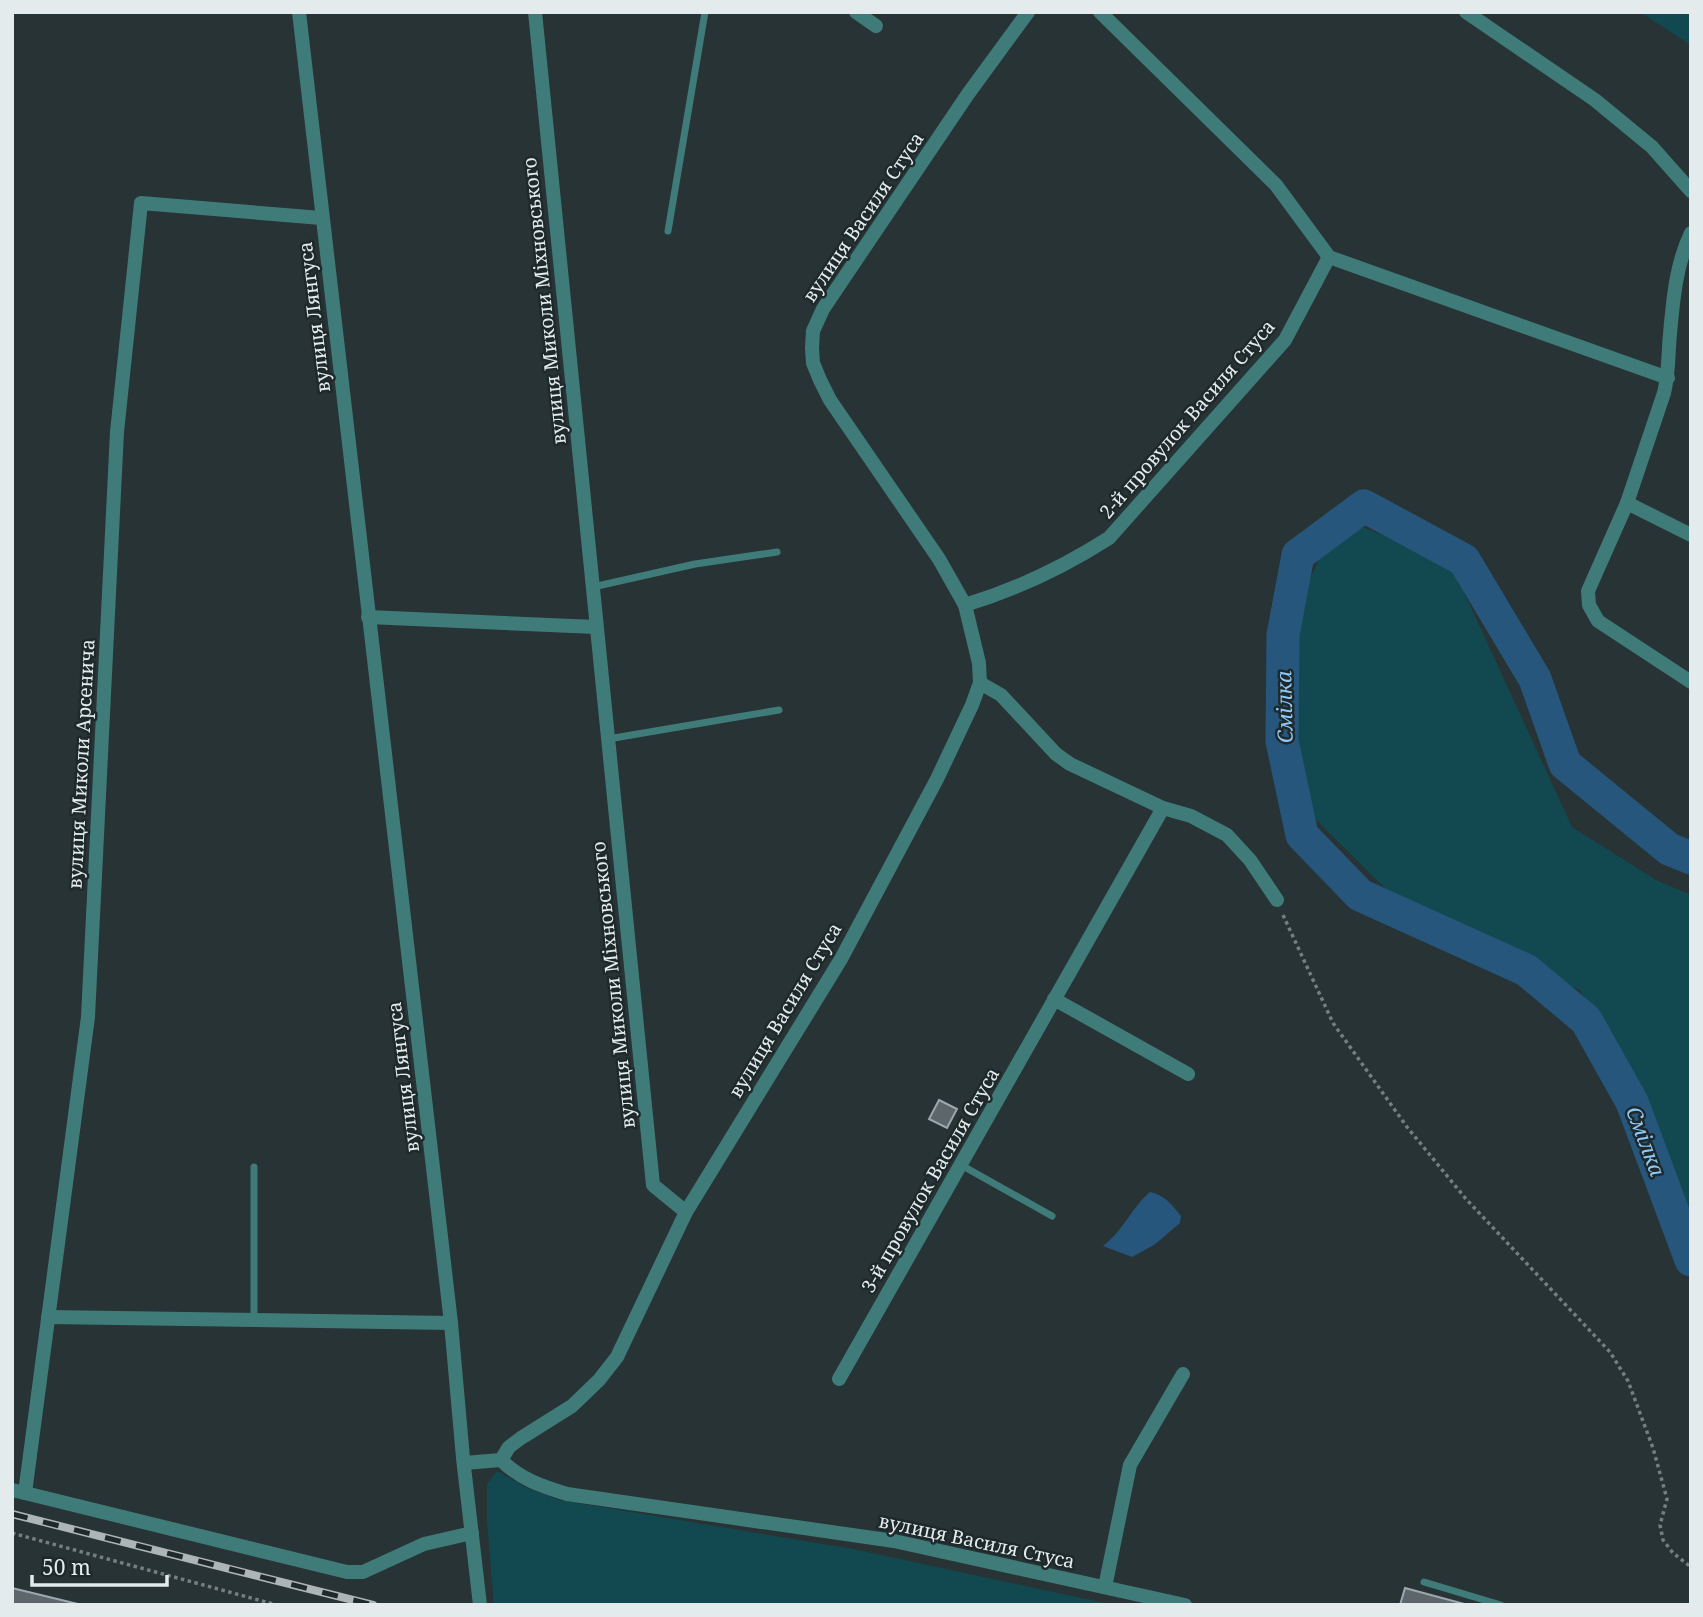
<svg xmlns="http://www.w3.org/2000/svg" width="1703" height="1617" font-family="'Noto Serif',serif">
	<style>
		.green { fill: #124951 }
		.water { fill: #26567c }
		.lines { fill: none; stroke-linecap: round; stroke-linejoin: round }
		.river { stroke: #26567c; stroke-width: 33 }
		.building { fill: #5c666b; stroke: #9da8ae; stroke-width: 2 }
		.path { stroke: #757e80; stroke-width: 3.5; stroke-dasharray: 3.5 3.5; stroke-linecap: butt }
		.lane { stroke: #3f7c79; stroke-width: 7 }
		.street { stroke: #3f7c79; stroke-width: 14 }
		.rail-casing { stroke: #adb5b6; stroke-width: 8 }
		.rail { stroke: #1e292b; stroke-width: 5; stroke-dasharray: 16; stroke-linecap: butt }
		.labels { text-anchor: middle; dominant-baseline: central; stroke-width: 5; stroke-linejoin: round; paint-order: stroke }
		.street-label { font-size: 19px; fill: #e4ebec; stroke: #1e292b }
		.water-label { font-size: 21px; font-style: italic; fill: #8fc7f6; stroke: #1e292b }
	</style>
	<rect width="100%" height="100%" fill="#283335"/>
	<g class="green">
		<path d="M1640,12H1691V45Z"/>
		<path d="M1339,517L1451,564L1572,827L1656,880L1691,895V1211L1580,990L1417,920L1295,799L1278,647Z"/>
		<path d="M497,1471L525,1487L559,1500L858,1550L1114,1605H494L487,1520V1484Z"/>
	</g>
	<path class="water" d="M1150,1192C1165,1195 1172,1205 1181,1216L1180,1223L1154,1245L1132,1257L1103,1246C1124,1230 1132,1207 1150,1192Z"/>
	<g class="lines">
		<path class="river" d="M1691,858L1669,849L1565,764L1535,679L1464,560L1364,506L1298,555L1283,635L1282,741L1302,835L1360,895L1526,970L1586,1020L1632,1102L1691,1260"/>
	</g>
	<g class="building">
		<path d="M939,1100L957,1109L947,1128L929,1119Z"/>
		<path d="M12,1588L82,1605H12Z"/>
		<path d="M1405,1588L1468,1605H1400Z"/>
	</g>
	<g class="lines">
		<g class="path">
			<path d="M1283,915L1333,1023L1407,1127L1466,1199L1610,1352L1628,1381L1653,1448L1667,1499L1660,1525L1663,1540L1673,1553L1691,1567"/>
			<path d="M12,1533L277,1605"/>
		</g>
		<g class="lane">
			<path d="M668,231L705,12"/>
			<path d="M593,587L695,564L777,552"/>
			<path d="M608,739L779,710"/>
			<path d="M961,1165L1052,1216"/>
			<path d="M254,1167V1320"/>
			<path d="M1424,1582L1501,1605"/>
		</g>
		<g class="street">
			<path d="M299,12L451,1323L463,1458L480,1605"/>
			<path d="M535,12L653,1185L686,1212"/>
			<path d="M856,12L876,26"/>
			<path d="M1028,12L968,94L823,309L813,331L812,348L813,363L820,380L830,400L939,559L965,605L979,663L980,683L972,705L937,779L841,959L686,1212L617,1357L599,1380L572,1406L521,1438L509,1447L501,1460C520,1479 541,1486 567,1494L894,1541L1185,1605"/>
			<path d="M1100,12L1276,185L1329,257L1668,378"/>
			<path d="M1466,12L1595,100L1652,147L1691,191"/>
			<path d="M1691,233C1676,264 1673,300 1670,334C1668,354 1669,373 1664,393L1627,503L1588,591L1589,605L1598,621L1691,682"/>
			<path d="M1627,503L1691,535"/>
			<path d="M965,605C1018,589 1062,568 1109,538L1285,340L1329,257"/>
			<path d="M368,617L596,627"/>
			<path d="M980,683L1001,695L1056,754L1070,764L1163,808L1191,816L1227,835L1250,860L1277,900"/>
			<path d="M1054,999L1188,1074"/>
			<path d="M48,1317L451,1323"/>
			<path d="M839,1379L1163,808"/>
			<path d="M464,1463L501,1460"/>
			<path d="M12,1490L25,1493L88,1017L117,432L141,203L321,218"/>
			<path d="M25,1493L347,1572H363L424,1544L472,1533"/>
			<path d="M1105,1587L1130,1465L1183,1374"/>
		</g>
		<g class="rail-casing">
			<path id="rail" d="M12,1514L373,1605"/>
		</g>
		<use href="#rail" class="rail"/>
	</g>
	<g class="labels">
		<g class="street-label">
			<text transform="translate(863 217) rotate(-56)">вулиця Василя Стуса</text>
			<text transform="translate(544 301) rotate(-96)">вулиця Миколи Міхновського</text>
			<text transform="translate(314 317) rotate(-97)">вулиця Лянгуса</text>
			<text transform="translate(1187 419) rotate(-49)">2-й провулок Василя Стуса</text>
			<text transform="translate(81 764) rotate(-87)">вулиця Миколи Арсенича</text>
			<text transform="translate(613 985) rotate(-96)">вулиця Миколи Міхновського</text>
			<text transform="translate(785 1010) rotate(-59)">вулиця Василя Стуса</text>
			<text transform="translate(403 1077) rotate(-97)">вулиця Лянгуса</text>
			<text transform="translate(930 1180) rotate(-60)">3-й провулок Василя Стуса</text>
			<text transform="translate(977 1541) rotate(12)">вулиця Василя Стуса</text>
		</g>
		<g class="water-label">
			<text transform="translate(1284 707) rotate(-91)">Смілка</text>
			<text transform="translate(1646 1141) rotate(69)">Смілка</text>
		</g>
	</g>
	<rect width="1703" height="1617" fill="none" stroke="#e4ebec" stroke-width="28"/>
	<path d="M32 1575v10h135v-10" fill="none" stroke="#e4ebec" stroke-width="3.5"/>
	<text x="42" y="1575" font-size="21" fill="#e4ebec" stroke="#1e292b" stroke-width="5" paint-order="stroke">50 m</text>
</svg>
